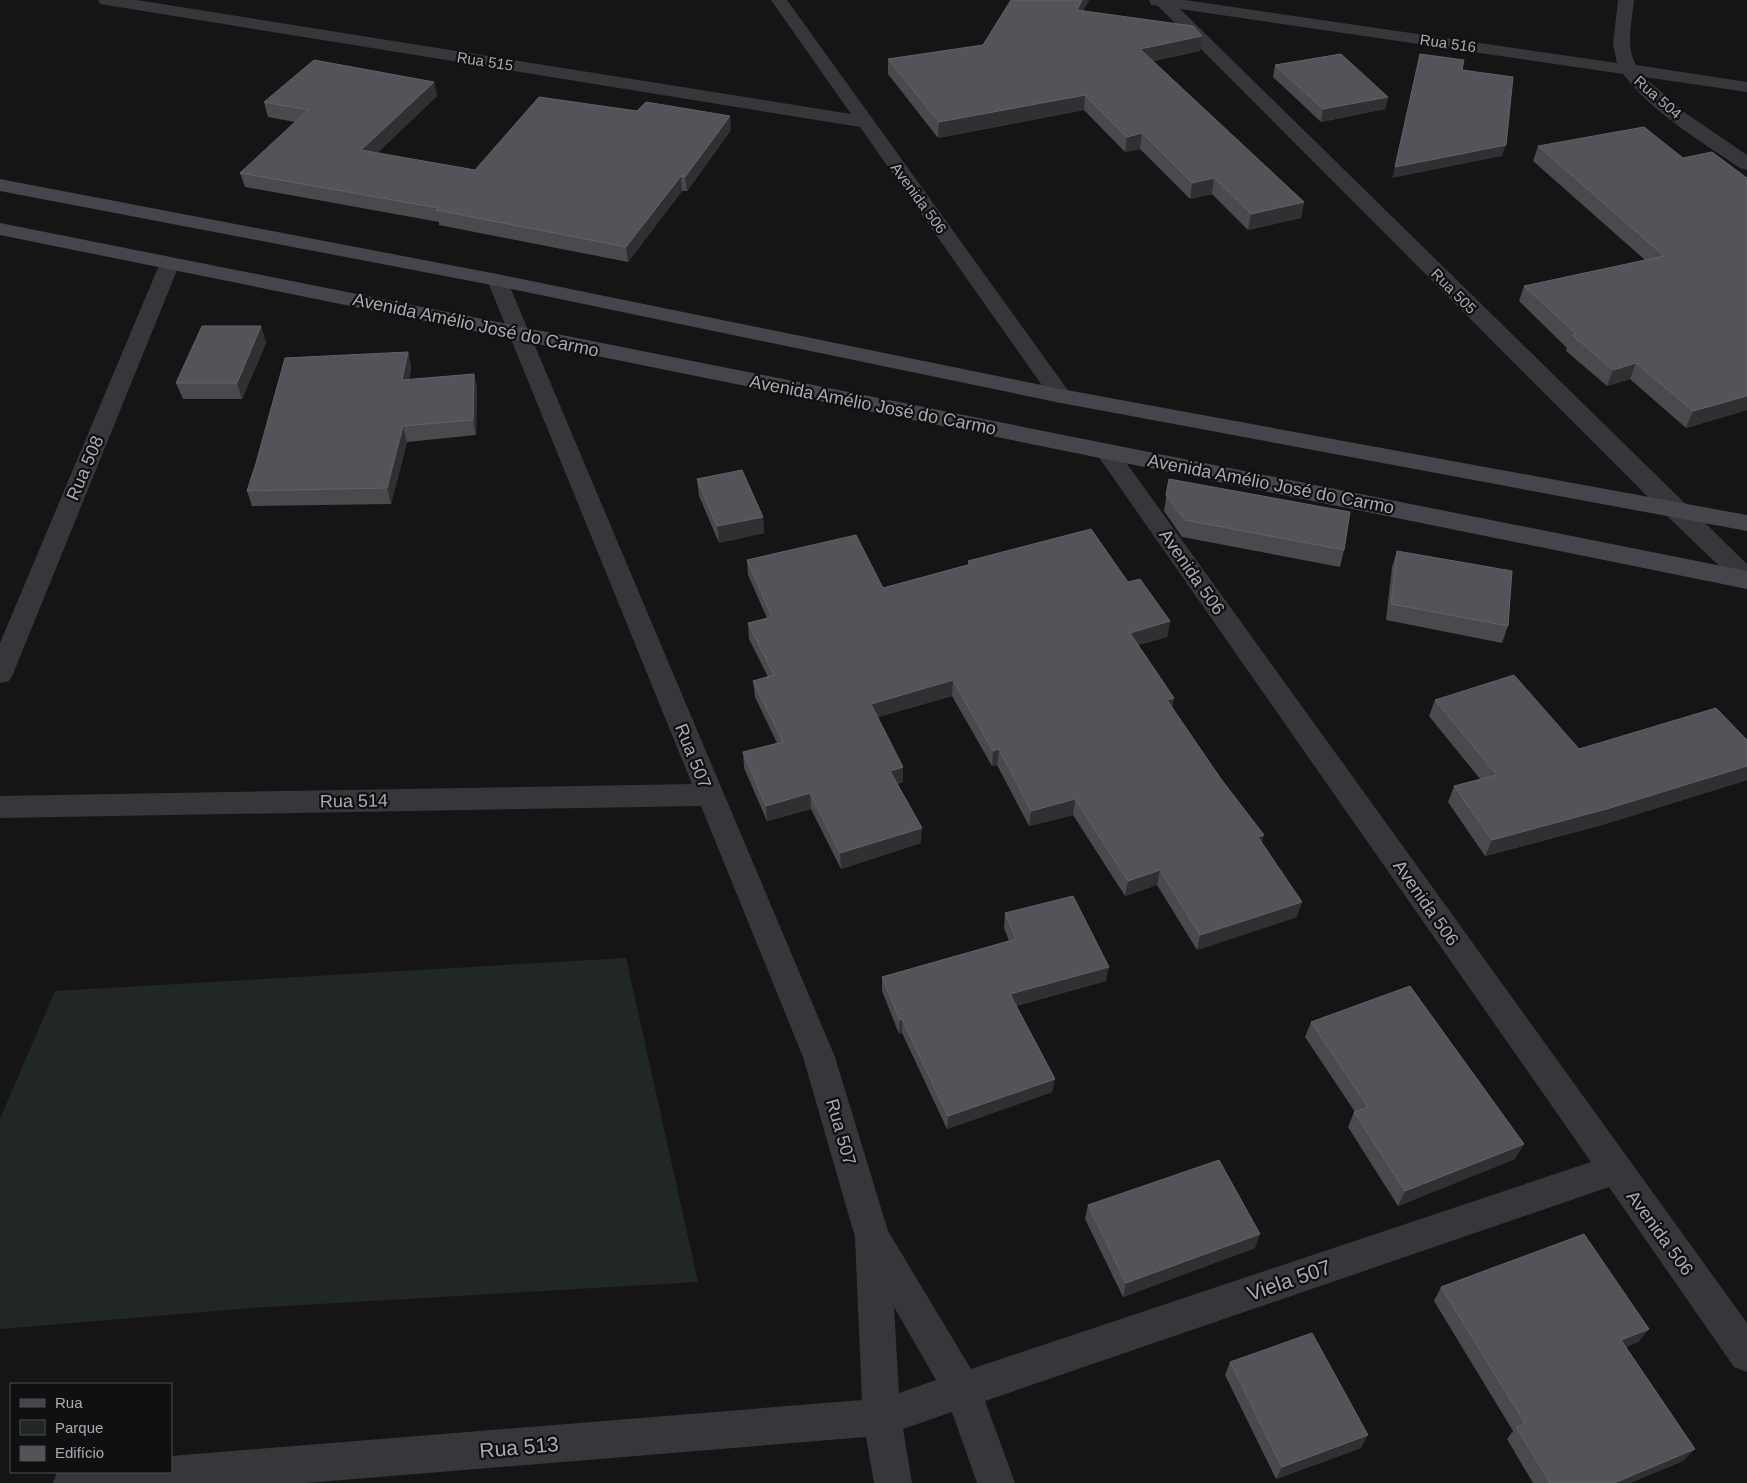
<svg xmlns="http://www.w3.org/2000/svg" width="1747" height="1483" font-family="Helvetica,sans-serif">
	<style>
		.green { fill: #212823 }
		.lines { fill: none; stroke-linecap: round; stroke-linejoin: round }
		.street { fill: #36373b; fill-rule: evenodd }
		.secondary { fill: #45454b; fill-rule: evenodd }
		.wall { fill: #49494e }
		.shaded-wall { fill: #303033 }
		.building { fill: #535459; stroke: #616267 }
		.labels { text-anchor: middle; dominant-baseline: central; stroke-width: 4.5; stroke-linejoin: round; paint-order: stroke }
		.far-street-label { font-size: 15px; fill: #a8abb5; stroke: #101011 }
		.street-label { font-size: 18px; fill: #a8abb5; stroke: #101011 }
		.near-street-label { font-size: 21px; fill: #a8abb5; stroke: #101011 }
	</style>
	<rect width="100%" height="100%" fill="#151516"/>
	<path class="green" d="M626,958L698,1282L251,1308L0,1329V1119L55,991Z"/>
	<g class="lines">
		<g class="street">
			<path d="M98,0H137L851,114L771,0H787L1072,396L1069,401L1061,403L1053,401L860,127L106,5L100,4Z"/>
			<path d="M1149,0H1185L1617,63L1613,44L1618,0H1634C1632,22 1625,45 1636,65L1747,82V92L1644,77L1684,112L1747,155V170L1740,168C1699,140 1654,114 1623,74L1180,9L1747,564V587L1738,584L1666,515L1158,6L1151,5Z"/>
			<path d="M170,257L177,259L180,263L13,674L9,681L0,683V643L160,263L163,259Z"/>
			<path d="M497,274L504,276L507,280L835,1057L888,1231L971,1369L1591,1162L1098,456L1094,451L1098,446L1106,444L1114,446L1747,1323V1372L1734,1367L1609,1187L985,1401L1015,1483H977L952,1412L903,1429L912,1483H874L866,1437L306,1483H53L57,1472H171V1456L862,1400L855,1237L803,1057L701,806L0,818V796L692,784L487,280L490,276ZM894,1307L936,1380L899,1393Z"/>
		</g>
		<g class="secondary">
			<path d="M0,179L497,274L1061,389L1747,515V531L1061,403L497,286L0,191Z"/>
			<path d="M0,223L1747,571V589L0,235Z"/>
		</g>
	</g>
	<g class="wall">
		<path d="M1011,0H1089L1083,11L1200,51L1153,61L1304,202L1301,218L1248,230L1212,194L1190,199L1140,149L1125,152L1084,110L938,138L888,74V59L983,45Z"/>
		<path d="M1275,65L1388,97L1385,109L1321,122L1273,77Z"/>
		<path d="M434,82L437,96L377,153L475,170L731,130L687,191H682L628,262L439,225V222L245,187L240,173L295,122L268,117L264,102Z"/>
		<path d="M1538,146L1683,158L1747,178V410L1686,428L1630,379L1607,386L1566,351L1567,348L1519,301L1524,286L1645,260L1533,161Z"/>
		<path d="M261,326L266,343L242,399H183L176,383Z"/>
		<path d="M408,352L411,368L409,380L474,374L477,389L476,435L407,442L391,504L252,506L247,491Z"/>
		<path d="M697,479L763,517L764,533L719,543L699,496Z"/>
		<path d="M1169,479L1344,550L1340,567L1182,537L1164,511Z"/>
		<path d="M1397,551L1508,626L1502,643L1386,620L1392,567Z"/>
		<path d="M747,560L883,588L968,565V561L1128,582L1170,621L1167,637L1138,645L1174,698L1172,707L1262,843L1297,917L1197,950L1157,885L1125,896L1073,815L1029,826L997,765L992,766L952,696L878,717L903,782L897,784L921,843L841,869L811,809L767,821L744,768L743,752L777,743L755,697L753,681L768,677L749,639L748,623L767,618L748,575Z"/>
		<path d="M1435,700L1579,749L1747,740V780L1602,825L1485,856L1448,802L1454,786L1480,779L1429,716Z"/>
		<path d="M1005,913L1106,981L1016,1006L1055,1079L1052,1092L947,1129L902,1033L899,1034L882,991V977L1009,941L1004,928Z"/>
		<path d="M1311,1022L1515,1159L1398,1206L1348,1127L1354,1112H1355L1305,1037Z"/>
		<path d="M1088,1205L1255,1248L1123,1297L1085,1219Z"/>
		<path d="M1441,1287L1649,1329L1638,1342L1626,1347L1683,1461L1630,1483H1533L1507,1439L1513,1431L1434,1301Z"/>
		<path d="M1230,1362L1361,1448L1276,1479L1225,1375Z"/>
	</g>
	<g class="shaded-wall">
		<path d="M1082,0H1089L1075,25L1077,10Z"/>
		<path d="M1202,36L1200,51L1138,64L1140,49Z"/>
		<path d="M434,82L437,96L365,165L361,150Z"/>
		<path d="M1085,95L1084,110L938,138L939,122Z"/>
		<path d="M1388,97L1385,109L1321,122L1323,109Z"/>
		<path d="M730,116L731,130L687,191L685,177Z"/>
		<path d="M1142,133L1140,149L1125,152L1127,137Z"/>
		<path d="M1506,145L1502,156L1392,178L1395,167Z"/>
		<path d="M681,176L682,191L628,262L626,247Z"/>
		<path d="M1214,178L1212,194L1190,199L1192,183Z"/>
		<path d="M1304,202L1301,218L1248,230L1251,214Z"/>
		<path d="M261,326L266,343L242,399L237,383Z"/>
		<path d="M408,352L411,368L406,396L402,380Z"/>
		<path d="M1636,363L1630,379L1607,386L1613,370Z"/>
		<path d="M474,374L477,389L476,435L473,420Z"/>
		<path d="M1747,396V410L1686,428L1693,411Z"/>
		<path d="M403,426L407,442L391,504L387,488Z"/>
		<path d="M763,517L764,533L719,543L717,526Z"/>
		<path d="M1170,621L1167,637L1127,648L1130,633Z"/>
		<path d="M953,680L952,696L871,719V704Z"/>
		<path d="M1174,698L1170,714L1167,700Z"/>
		<path d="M999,749L997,765L992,766L993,751Z"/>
		<path d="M1747,766V780L1602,825L1485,856L1492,840Z"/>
		<path d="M903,767V782L890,786V771Z"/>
		<path d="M810,793L811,809L767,821L766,806Z"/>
		<path d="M1075,799L1073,815L1029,826L1031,811Z"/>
		<path d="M922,828L921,843L841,869L840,853Z"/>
		<path d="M1264,835L1260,850L1258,837Z"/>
		<path d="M1160,870L1157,885L1125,896L1128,881Z"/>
		<path d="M1302,902L1297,917L1197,950L1200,935Z"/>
		<path d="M1109,967L1106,981L1008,1008L1010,994Z"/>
		<path d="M902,1019V1033L899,1034L900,1020Z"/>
		<path d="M1055,1079L1052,1092L947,1129L948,1116Z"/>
		<path d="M1524,1144L1515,1159L1398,1206L1405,1191Z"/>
		<path d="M1260,1234L1255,1248L1123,1297L1126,1283Z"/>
		<path d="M1649,1329L1638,1342L1611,1353L1621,1340Z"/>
		<path d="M1368,1435L1361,1448L1276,1479L1282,1467Z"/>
		<path d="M1695,1449L1683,1461L1630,1483H1614Z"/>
	</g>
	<g class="building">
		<path d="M1011,0H1082L1077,10L1193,26L1202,36L1140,49L1304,202L1251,214L1214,178L1192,183L1142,133L1127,137L1085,95L939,122L888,59L983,45Z"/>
		<path d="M1341,54L1388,97L1323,109L1275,65Z"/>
		<path d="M1420,54L1464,60L1462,70L1513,77L1506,145L1395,167Z"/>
		<path d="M314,60L434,82L361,150L475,170L539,97L637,111L646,102L730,116L685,177L681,176L626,247L436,210L438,208L240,173L308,110L264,102Z"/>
		<path d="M1644,127L1683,158L1712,152L1747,178V396L1693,411L1636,363L1613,370L1572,335L1576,334L1524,286L1664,256L1538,146Z"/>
		<path d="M202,326H261L237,383H176Z"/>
		<path d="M408,352L402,380L474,374L473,420L403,426L387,488L247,491L256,463L285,358Z"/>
		<path d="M742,470L763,517L717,526L697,479Z"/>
		<path d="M1169,479L1350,512L1344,550L1185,520L1166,495Z"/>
		<path d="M1091,529L1128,582L1140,579L1170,621L1130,633L1174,698L1167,700L1221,779L1264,835L1258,837L1302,902L1200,935L1160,870L1128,881L1075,799L1031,811L999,749L993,751L953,680L871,704L903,767L890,771L922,828L840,853L810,793L766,806L743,752L783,742L753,681L774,675L748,623L772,617L747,560L856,535L883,588L971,564L968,561Z"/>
		<path d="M1397,551L1512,571L1508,626L1391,604Z"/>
		<path d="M1514,675L1579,749L1716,708L1747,740V766L1610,808L1492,840L1454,786L1497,775L1435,700Z"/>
		<path d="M1073,896L1109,967L1010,994L1055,1079L948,1116L902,1019L900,1020L882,977L1016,939L1005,913Z"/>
		<path d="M1410,986L1524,1144L1405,1191L1354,1112L1368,1107L1311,1022Z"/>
		<path d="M1219,1160L1260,1234L1126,1283L1088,1205Z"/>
		<path d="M1584,1234L1649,1329L1621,1340L1695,1449L1614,1483H1550L1516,1427L1525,1423L1441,1287Z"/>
		<path d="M1312,1333L1368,1435L1282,1467L1230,1362Z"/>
	</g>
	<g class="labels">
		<g class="far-street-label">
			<text transform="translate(1448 43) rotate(8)">Rua 516</text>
			<text transform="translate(485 61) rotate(9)">Rua 515</text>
			<text transform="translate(1658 97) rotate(41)">Rua 504</text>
			<text transform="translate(919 198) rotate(54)">Avenida 506</text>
			<text transform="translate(1454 291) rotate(45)">Rua 505</text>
		</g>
		<g class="street-label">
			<text transform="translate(476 325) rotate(12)">Avenida Amélio José do Carmo</text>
			<text transform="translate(873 405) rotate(11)">Avenida Amélio José do Carmo</text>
			<text transform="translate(85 468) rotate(-67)">Rua 508</text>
			<text transform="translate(1271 484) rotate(11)">Avenida Amélio José do Carmo</text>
			<text transform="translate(1192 572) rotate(55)">Avenida 506</text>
			<text transform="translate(693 756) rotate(68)">Rua 507</text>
			<text transform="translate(354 801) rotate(-1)">Rua 514</text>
			<text transform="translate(1426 903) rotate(55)">Avenida 506</text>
			<text transform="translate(841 1132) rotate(74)">Rua 507</text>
			<text transform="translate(1660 1233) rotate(54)">Avenida 506</text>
		</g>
		<g class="near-street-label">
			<text transform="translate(1289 1280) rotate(-19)">Viela 507</text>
			<text transform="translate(519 1447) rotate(-5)">Rua 513</text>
		</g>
	</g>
	<rect x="10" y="1383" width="162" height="90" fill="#101011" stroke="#4d4e53"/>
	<rect x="20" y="1399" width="25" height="8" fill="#45454b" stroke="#4d4e53"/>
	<text x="55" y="1408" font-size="15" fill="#a8abb5">Rua</text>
	<rect x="20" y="1420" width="25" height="15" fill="#212823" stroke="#4d4e53"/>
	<text x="55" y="1433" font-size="15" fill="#a8abb5">Parque</text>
	<rect x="20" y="1446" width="25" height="15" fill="#535459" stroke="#4d4e53"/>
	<text x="55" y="1458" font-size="15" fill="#a8abb5">Edifício</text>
</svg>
